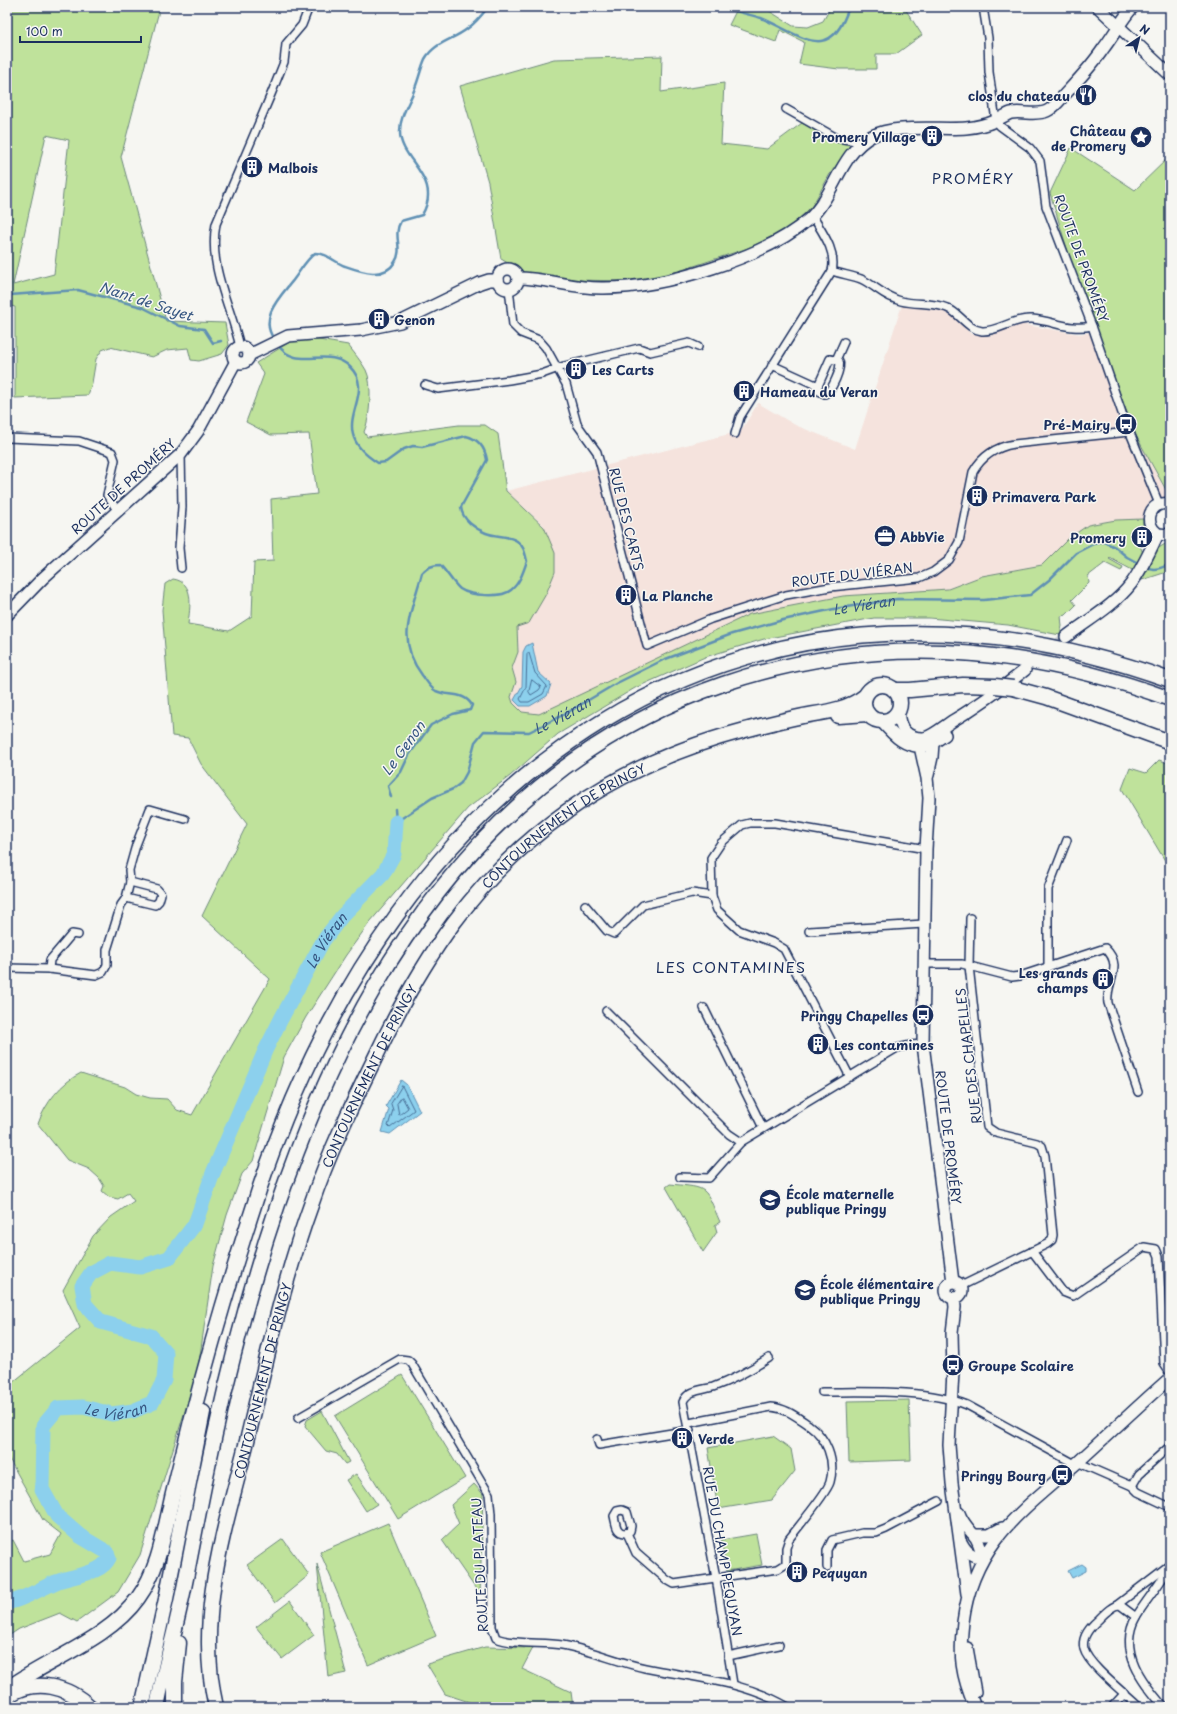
<svg xmlns="http://www.w3.org/2000/svg" width="1177" height="1714" font-family="'Playpen Sans',sans-serif">
	<style>
		.built { fill: #f5e3dd }
		.green { fill: #bfe29b; stroke: #6d887c; fill-rule: evenodd }
		.water { fill: #8cd0ed; stroke: #5f90b4 }
		.lines { fill: none; stroke-linecap: round; stroke-linejoin: round }
		.shore { stroke: #486f97; stroke-width: 1 }
		.stream { stroke: #5f90b4; stroke-width: 2.5 }
		.river { stroke: #8cd0ed; stroke-width: 15 }
		.secondary-tunnel { stroke: #caced4; stroke-width: 11; stroke-dasharray: 11 5.5; stroke-linecap: butt }
		.street-casing { stroke: #1b2f5e; stroke-width: 10 }
		.secondary-casing { stroke: #1b2f5e; stroke-width: 14 }
		.highway-casing { stroke: #1b2f5e; stroke-width: 17 }
		.street { stroke: #f6f6f2; stroke-width: 7 }
		.secondary { stroke: #f6f6f2; stroke-width: 11 }
		.highway { stroke: #f6f6f2; stroke-width: 14 }
		.highway-bridge-casing { stroke: #1b2f5e; stroke-width: 17; stroke-linecap: butt }
		.highway-bridge { stroke: #f6f6f2; stroke-width: 14 }
		.labels { text-anchor: middle; dominant-baseline: central; stroke-width: 3; stroke-linejoin: round; paint-order: stroke }
		.poi-label { font-size: 13px; font-weight: bold; fill: #1b2f5e; stroke: #f6f6f2; text-anchor: start }
		.street-label { font-size: 13px; fill: #1b2f5e; stroke: #f6f6f2 }
		.water-label { font-size: 14px; font-style: italic; fill: #375782; stroke: #f6f6f2 }
		.quarter-label { font-size: 15px; letter-spacing: 1px; fill: #1b2f5e; stroke: #f6f6f2 }
	</style>
	<rect width="100%" height="100%" fill="#f6f6f2"/>
	<filter id="ink" filterUnits="userSpaceOnUse"><feTurbulence type="fractalNoise" baseFrequency=".025" numOctaves="2"/><feDisplacementMap in="SourceGraphic" scale="8" xChannelSelector="R" yChannelSelector="G"/><feConvolveMatrix kernelMatrix="1 2 1 2 8 2 1 2 1" color-interpolation-filters="sRGB"/></filter>
	<g filter="url(#ink)">
		<path class="built" d="M902,305L949,312L971,334L989,336L1020,324L1079,334L1098,331L1135,434L1170,499L1146,512L1143,519L1116,520L1068,539L1042,565L982,576L948,589L843,596L539,714L522,712L513,703L511,697L516,682L512,668L518,652L517,627L544,526L506,491L741,431L758,403L795,425L855,449Z"/>
		<g class="green">
			<path d="M7,7H160L121,157L166,321L225,323L229,345L222,354L199,361L191,360L188,348L167,350L152,357L110,347L102,350L96,359L92,383L88,395L15,398V307L7,305ZM46,135L69,140L54,274L13,285Z"/>
			<path d="M738,7H763L793,26L808,27L823,21L831,7H904L922,35L896,54H876V69H839L799,64L804,42L780,30L776,42L729,25Z"/>
			<path d="M662,56L661,92L724,83L721,144L767,149L802,123L828,138L852,143L830,174L811,208L784,231L748,248L673,273L632,281L571,280L523,272L501,259L488,182L460,86L554,59Z"/>
			<path d="M1071,148L1135,190L1170,156V497L1135,434L1072,265L1050,193Z"/>
			<path d="M293,340H319L348,345C354,353 361,361 366,370C373,383 370,419 364,432L367,437L459,425H485L498,434L506,491L544,527L555,553V572L546,594L529,623L517,627L518,652L512,668L516,682L511,697L513,703L522,712L539,714L750,614L843,596L948,589L982,576L1042,565L1068,539L1088,525L1116,520L1143,519V527L1138,541L1143,553L1134,571L1110,558L1109,559L1123,567L1121,571L1105,563L1088,576L1089,583L1072,600L1076,605L1066,615L1061,616L1062,626L1060,635L1008,625L929,618H874L764,639L705,657L635,688L558,734L510,776L468,808L370,922L346,955L306,1017L284,1057L253,1161L242,1174L227,1215L213,1266L198,1369L140,1555L118,1592L77,1622L60,1613L19,1629L7,1637V1542L13,1540L24,1561L50,1554L61,1534L43,1520L7,1455V1387L80,1328L63,1290L93,1236L111,1217L134,1201L128,1193L118,1199L109,1197L102,1191L104,1186L99,1178L89,1169L67,1160L38,1124C45,1103 61,1083 81,1073L125,1087L136,1094L150,1098L167,1099L177,1110L192,1115L270,979L202,916L247,824L201,764L188,738L172,736L162,610L165,584L173,579C195,582 190,607 188,624L229,631L252,616L254,562L273,561L271,499L317,494L309,434L271,435L246,422L264,374L256,363Z"/>
			<path d="M1170,541V571L1142,580V576L1157,549Z"/>
			<path d="M1159,760L1170,764V869L1122,789L1130,768L1146,773Z"/>
			<path d="M670,1184C710,1188 704,1186 720,1222L715,1225L717,1232L703,1252L666,1187Z"/>
			<path d="M402,1375L465,1478L398,1519L335,1416Z"/>
			<path d="M909,1400L911,1460L849,1462L847,1401Z"/>
			<path d="M322,1411L349,1462L345,1464L337,1454L326,1451L305,1426L307,1420Z"/>
			<path d="M773,1436L791,1449L795,1471L772,1500L718,1509L708,1448Z"/>
			<path d="M356,1474L377,1504L366,1511L346,1480Z"/>
			<path d="M474,1484L483,1494L480,1595L442,1540L459,1524L451,1505Z"/>
			<path d="M388,1523L436,1636L368,1665L320,1552Z"/>
			<path d="M756,1534L762,1565L727,1571L721,1540Z"/>
			<path d="M283,1539L309,1575L275,1603L247,1565Z"/>
			<path d="M317,1564L346,1673L328,1677Z"/>
			<path d="M290,1601L314,1635L282,1659L256,1627Z"/>
			<path d="M485,1647L533,1648L522,1669L571,1692L573,1707H479L475,1704L445,1694L427,1664Z"/>
		</g>
		<g class="water">
			<path d="M1170,589V630C1164,623 1165,596 1170,589Z"/>
			<path d="M532,643L538,672L551,684L547,696L530,706H520L514,700L522,686L523,652L526,646Z"/>
			<path d="M401,1080L407,1085L420,1111L390,1134L382,1132L389,1109L386,1106Z"/>
			<path d="M1082,1564L1086,1567V1571L1072,1578L1068,1571Z"/>
		</g>
		<g class="lines">
			<g class="shore">
				<path d="M529,653L535,673L547,686L543,694L529,702H522L520,699L526,687L527,655Z"/>
				<path d="M532,680L541,687L539,690L531,695L529,692Z"/>
				<path d="M402,1086L414,1110L390,1128L388,1126L393,1110L391,1104Z"/>
				<path d="M402,1097L408,1108L399,1115L397,1104Z"/>
			</g>
			<g class="stream">
				<path d="M725,7C737,13 749,14 761,18C800,34 830,66 849,7"/>
				<path d="M10,295L78,290L142,307L180,326L204,329L213,343L221,341"/>
				<path d="M274,339C258,317 281,296 294,279C301,270 305,261 315,253C327,253 334,262 345,266C362,272 384,280 395,262C404,248 392,236 401,221L422,215C444,177 399,161 400,131C400,115 410,102 415,88C419,78 421,68 425,59C435,42 453,40 467,29C476,23 482,15 488,7"/>
				<path d="M278,345C297,372 328,345 350,367C380,396 321,428 378,463L386,462L404,449L413,446L422,447L466,436C479,439 485,448 487,460L461,507C462,520 476,529 486,533C496,537 508,535 517,541C524,546 525,553 527,561C524,570 520,583 511,590C502,598 470,596 460,589C453,583 447,572 440,565C432,565 427,567 422,573C412,611 395,639 422,675C426,680 430,688 436,691C449,697 463,691 472,705L470,710L453,714L431,725L409,755L401,772L388,786L391,797"/>
				<path d="M1146,567C1154,571 1162,568 1170,564"/>
				<path d="M395,809L396,822"/>
				<path id="s1" d="M396,822L432,798L453,789L461,783L467,772L475,742L484,731L529,732L565,714L617,683L663,660L732,634L783,620L834,609L897,599L984,600L1030,595L1049,580L1076,553L1097,542H1104L1115,547L1127,557L1140,564"/>
			</g>
			<path class="river" id="s2" d="M7,1603C25,1599 39,1589 56,1582C72,1575 101,1575 109,1558L107,1552L80,1536L57,1516L42,1489L43,1426L58,1408L83,1407L112,1414L133,1411L152,1403L164,1380L166,1353L151,1336L101,1322L85,1304L82,1286L91,1273L110,1263L140,1267L169,1258L195,1224L213,1173L265,1051L281,1019L323,941L342,916L383,874L394,854L396,822"/>
			<path class="secondary-tunnel" d="M1031,666L1066,637"/>
			<g class="street-casing">
				<g id="street">
					<path d="M983,7L988,38L989,72L996,121L1000,126L1030,148L1040,161L1046,206L1092,326L1122,413L1159,504"/>
					<path d="M786,109L837,138L862,142"/>
					<path d="M832,271C841,274 853,276 861,279C876,286 884,297 901,301C916,305 933,302 947,308C960,313 967,329 982,331C998,332 1013,318 1032,319C1054,321 1070,331 1092,326"/>
					<path d="M509,288L513,325L521,333L539,340L546,348L566,384L577,424L597,452L647,646L711,619L786,595L830,587L919,578L933,572L949,560L959,542L973,472C982,456 996,447 1014,444L1129,432"/>
					<path d="M240,347C231,306 208,268 216,224L272,92L284,62L286,44L302,25L309,7"/>
					<path d="M836,360L844,342"/>
					<path d="M772,365L818,386L817,390L825,394C832,391 842,368 839,361L830,359L818,386"/>
					<path d="M425,385L438,389L509,380L542,374L564,366L639,348L650,352L689,343L698,347"/>
					<path d="M735,434L740,417L832,271C837,251 822,232 812,215"/>
					<path d="M7,438L79,441L112,452L115,460L107,495L117,510"/>
					<path d="M181,568L179,548L182,507L181,454"/>
					<path d="M126,898L155,905L159,901L161,894L157,889L130,882"/>
					<path d="M585,905L607,931L614,934L643,905L692,893L712,896"/>
					<path d="M809,931L924,924"/>
					<path d="M924,964H962L1012,977L1020,976L1105,948C1125,967 1105,982 1108,1003L1138,1092"/>
					<path d="M1048,967V889L1067,840"/>
					<path d="M7,968L49,969L96,975L103,972L107,965V950L121,905L126,898L130,882L129,870L136,845L150,809L185,819"/>
					<path d="M49,969L50,960L72,934L78,935"/>
					<path d="M704,1008L763,1128"/>
					<path d="M606,1011L729,1134L741,1142L897,1048L910,1045L923,1044"/>
					<path d="M850,1077L784,949L774,943L739,930L717,910L712,896L711,858L721,843L742,825L750,823H775L926,849"/>
					<path d="M680,1177L709,1178L741,1142"/>
					<path d="M1032,1251L1063,1292L1073,1296L1144,1247L1156,1249L1159,1256L1164,1364L1170,1373"/>
					<path d="M961,1286L1047,1244L1052,1240L1053,1235L1045,1156L1042,1146L1037,1143L996,1133L987,1127L969,966L970,918"/>
					<path d="M822,1392C866,1392 926,1389 967,1405L1075,1464"/>
					<path d="M298,1418L400,1359L408,1360L412,1364L489,1494L491,1514L492,1627L496,1638C512,1645 543,1642 562,1645C591,1650 617,1662 645,1668C694,1678 744,1681 788,1707"/>
					<path d="M597,1439L599,1445L690,1430"/>
					<path d="M1077,1462L1132,1486L1138,1492L1170,1507"/>
					<path d="M1132,1486L1139,1474L1170,1446"/>
					<path d="M622,1510L627,1512L631,1526L630,1531L625,1533C616,1533 616,1524 614,1516L617,1511Z"/>
					<path d="M627,1533L636,1553L667,1580L674,1584L778,1569L786,1564V1548L789,1539C798,1527 827,1493 830,1482C836,1460 826,1437 809,1425C797,1417 786,1408 771,1407L689,1423"/>
					<path d="M827,1567V1550L832,1540L862,1533H876L886,1529L939,1501"/>
					<path d="M1117,1605L1168,1566"/>
					<path d="M1136,1617L1120,1605C1113,1604 1103,1615 1098,1620C1090,1627 1081,1638 1084,1649C1088,1665 1126,1694 1139,1707"/>
					<path d="M728,1656L779,1645"/>
					<path d="M733,1684L716,1578L683,1402C687,1390 703,1390 713,1387C733,1380 752,1369 769,1358"/>
					<path d="M1112,1707L1125,1693"/>
					<path d="M1164,1707C1143,1683 1117,1651 1136,1617C1146,1600 1160,1585 1170,1566"/>
				</g>
			</g>
			<g class="secondary-casing">
				<g id="secondary">
					<path d="M1098,7L1170,75"/>
					<circle cx="508" cy="279" r="10"/>
					<path d="M518,278C547,278 575,289 604,288C663,288 765,258 809,219C835,195 840,153 872,136C894,124 941,130 966,128C976,127 986,125 995,121C1000,119 1005,115 1011,113C1023,111 1036,116 1047,111C1056,107 1062,97 1068,91C1081,77 1093,64 1103,49C1114,35 1121,20 1133,7"/>
					<circle cx="241" cy="355" r="8"/>
					<path d="M249,355L288,336L361,330L400,322L480,283L489,280H498"/>
					<path d="M1170,504C1150,500 1142,523 1158,534L1170,535"/>
					<path d="M7,615L43,578L181,454L198,431L236,361"/>
					<path d="M1066,637C1088,620 1114,606 1131,584C1142,569 1150,551 1158,534"/>
					<path d="M898,711C899,728 906,739 925,738"/>
					<path d="M881,721C893,735 907,751 928,745"/>
					<path d="M928,775L932,757L933,743L945,735"/>
					<path d="M953,1282L923,1044L926,849L929,798L927,778L921,751L925,738C936,734 944,726 954,720C979,705 1002,688 1025,670"/>
					<circle cx="954" cy="1290" r="8"/>
					<path d="M954,1298L955,1307L952,1333L953,1372L949,1445L952,1483L967,1594"/>
					<path d="M959,1513C962,1522 967,1527 973,1534C979,1540 981,1550 983,1558"/>
					<path d="M974,1535H989L1002,1528"/>
					<path d="M961,1542C966,1552 971,1556 983,1558"/>
					<path d="M967,1648L975,1692"/>
					<path d="M975,1707C961,1675 959,1656 963,1622C973,1543 1023,1510 1078,1462C1109,1434 1139,1405 1170,1378"/>
				</g>
			</g>
			<g class="highway-casing">
				<g id="highway">
					<circle cx="882" cy="703" r="18"/>
					<path d="M1013,688L1046,697L1170,742"/>
					<path d="M894,690H910L963,685L995,686"/>
					<path d="M838,716L868,714"/>
					<path d="M7,1689C48,1659 108,1640 138,1598C159,1569 164,1533 172,1498C178,1472 185,1446 191,1421C211,1343 234,1266 259,1190C395,778 733,523 1170,680"/>
					<path d="M9,1695C36,1678 68,1686 90,1707"/>
					<path d="M142,1707L166,1599L203,1412"/>
					<path d="M157,1707C165,1665 177,1625 185,1583C195,1533 204,1483 215,1434C281,1134 405,793 723,684C872,633 1023,645 1170,699"/>
					<path d="M175,1707V1682L179,1643"/>
					<path id="s3" d="M216,1707C195,1616 225,1529 247,1441C266,1362 283,1282 311,1205C328,1155 351,1107 374,1060C422,959 474,878 566,812C620,773 681,747 745,730C764,725 784,720 803,716C825,712 847,710 865,696"/>
				</g>
			</g>
			<use href="#street" class="street"/>
			<use href="#secondary" class="secondary"/>
			<use href="#highway" class="highway"/>
			<g class="highway-bridge-casing">
				<path id="highway-bridge" d="M995,686L1013,688"/>
			</g>
			<use href="#highway-bridge" class="highway-bridge"/>
		</g>
	</g>
	<defs>
		<g id="restaurant-disc" transform="scale(1.15)"><circle r="9.5" fill="#1b2f5e" stroke="#f6f6f2"/><path d="M-5-6h1v4h1v-4h1v4h1v-4h1v5L-1.5 .5V6h-2V.5L-5-1ZM5-6V6H3V1.5H1.5Q1.5-4 5-6Z" fill="#fff"/></g>
		<g id="building-disc" transform="scale(1.15)"><circle r="9.5" fill="#1b2f5e" stroke="#f6f6f2"/><path d="M-4-6H4V6H1V3H-1V6H-4ZM-2.5-4.3h1.7v1.8h-1.7ZM.8-4.3h1.7v1.8H.8ZM-2.5-1h1.7V.8h-1.7ZM.8-1h1.7V.8H.8Z" fill="#fff"/></g>
		<g id="sight-disc" transform="scale(1.15)"><circle r="9.5" fill="#1b2f5e" stroke="#f6f6f2"/><path d="M0-6L1.8-2.2L6-1.7L2.9 1.2L3.7 5.4L0 3.3L-3.7 5.4L-2.9 1.2L-6-1.7L-1.8-2.2Z" fill="#fff"/></g>
		<g id="bus-disc" transform="scale(1.15)"><circle r="9.5" fill="#1b2f5e" stroke="#f6f6f2"/><path d="M-5-6H5V4H4V6H2V4H-2V6H-4V4H-5ZM-3.5-4V0h7V-4ZM-3.5 1.2v1.5H-2V1.2ZM2 1.2v1.5H3.5V1.2Z" fill="#fff"/></g>
		<g id="office-disc" transform="scale(1.15)"><circle r="9.5" fill="#1b2f5e" stroke="#f6f6f2"/><path d="M-6-3h4V-5.5h4V-3h4V5H-6ZM-1-4.5V-3h2v-1.5ZM-6 0V1H6V0Z" fill="#fff"/></g>
		<g id="school-disc" transform="scale(1.15)"><circle r="9.5" fill="#1b2f5e" stroke="#f6f6f2"/><path d="M0-5L7-2L0 1L-7-2ZM-4 1L0 2.5L4 1V4Q0 6-4 4Z" fill="#fff"/></g>
	</defs>
	<g fill-rule="evenodd">
		<use href="#restaurant-disc" x="1086" y="95"/>
		<use href="#building-disc" x="932" y="136"/>
		<use href="#sight-disc" x="1141" y="137"/>
		<use href="#building-disc" x="252" y="167"/>
		<use href="#building-disc" x="379" y="319"/>
		<use href="#building-disc" x="576" y="369"/>
		<use href="#building-disc" x="744" y="391"/>
		<use href="#bus-disc" x="1126" y="424"/>
		<use href="#building-disc" x="977" y="496"/>
		<use href="#office-disc" x="885" y="536"/>
		<use href="#building-disc" x="1142" y="537"/>
		<use href="#building-disc" x="626" y="595"/>
		<use href="#building-disc" x="1103" y="979"/>
		<use href="#bus-disc" x="923" y="1015"/>
		<use href="#building-disc" x="818" y="1044"/>
		<use href="#school-disc" x="770" y="1200"/>
		<use href="#school-disc" x="805" y="1290"/>
		<use href="#bus-disc" x="953" y="1365"/>
		<use href="#building-disc" x="682" y="1438"/>
		<use href="#bus-disc" x="1062" y="1475"/>
		<use href="#building-disc" x="797" y="1572"/>
	</g>
	<g class="labels">
		<g class="poi-label">
			<text x="1070" y="95" text-anchor="end">clos du chateau</text>
			<text x="1126" y="130" text-anchor="end">Château<tspan x="1126" dy="15">de Promery</tspan></text>
			<text x="916" y="136" text-anchor="end">Promery Village</text>
			<text x="268" y="167">Malbois</text>
			<text x="394" y="319">Genon</text>
			<text x="592" y="369">Les Carts</text>
			<text x="760" y="391">Hameau du Veran</text>
			<text x="1110" y="424" text-anchor="end">Pré-Mairy</text>
			<text x="992" y="496">Primavera Park</text>
			<text x="900" y="536">AbbVie</text>
			<text x="1126" y="537" text-anchor="end">Promery</text>
			<text x="642" y="595">La Planche</text>
			<text x="1088" y="972" text-anchor="end">Les grands<tspan x="1088" dy="15">champs</tspan></text>
			<text x="908" y="1015" text-anchor="end">Pringy Chapelles</text>
			<text x="834" y="1044">Les contamines</text>
			<text x="786" y="1193">École maternelle<tspan x="786" dy="15">publique Pringy</tspan></text>
			<text x="820" y="1283">École élémentaire<tspan x="820" dy="15">publique Pringy</tspan></text>
			<text x="968" y="1365">Groupe Scolaire</text>
			<text x="698" y="1438">Verde</text>
			<text x="1046" y="1475" text-anchor="end">Pringy Bourg</text>
			<text x="812" y="1572">Pequyan</text>
		</g>
		<g class="street-label">
			<text transform="translate(1082 258) rotate(70)">ROUTE DE PROMÉRY</text>
			<text transform="translate(123 486) rotate(-42)">ROUTE DE PROMÉRY</text>
			<text transform="translate(627 519) rotate(76)">RUE DES CARTS</text>
			<text transform="translate(852 574) rotate(-7)">ROUTE DU VIÉRAN</text>
			<text stroke="none"><textPath href="#s3" startOffset="981">CONTOURNEMENT DE PRINGY</textPath></text>
			<text transform="translate(968 1056) rotate(-97)">RUE DES CHAPELLES</text>
			<text stroke="none"><textPath href="#s3" startOffset="657">CONTOURNEMENT DE PRINGY</textPath></text>
			<text transform="translate(949 1137) rotate(83)">ROUTE DE PROMÉRY</text>
			<text stroke="none"><textPath href="#s3" startOffset="333">CONTOURNEMENT DE PRINGY</textPath></text>
			<text transform="translate(723 1551) rotate(80)">RUE DU CHAMP PEQUYAN</text>
			<text transform="translate(479 1565) rotate(-93)">ROUTE DU PLATEAU</text>
		</g>
		<g class="water-label">
			<text transform="translate(146 301) rotate(18)">Nant de Sayet</text>
			<text stroke="none"><textPath href="#s1" startOffset="540">Le Viéran</textPath></text>
			<text stroke="none"><textPath href="#s1" startOffset="216">Le Viéran</textPath></text>
			<text transform="translate(403 748) rotate(-54)">Le Genon</text>
			<text stroke="none"><textPath href="#s2" startOffset="1019">Le Viéran</textPath></text>
			<text stroke="none"><textPath href="#s2" startOffset="357">Le Viéran</textPath></text>
		</g>
		<g class="quarter-label">
			<text x="973" y="177">PROMÉRY</text>
			<text x="731" y="966">LES CONTAMINES</text>
		</g>
	</g>
	<rect width="1177" height="1714" fill="none" stroke="#f6f6f2" stroke-width="24"/>
	<rect x="12" y="12" width="1153" height="1690" fill="none" stroke="#1b2f5e" stroke-width="1.5" filter="url(#ink)"/>
	<g transform="translate(1139 38) rotate(35)" stroke="#f6f6f2" stroke-width="3" paint-order="stroke">
	<path d="M0-3L7 15L0 10L-7 15Z" fill="#1b2f5e"/>
	<text y="-6" font-size="11" font-weight="bold" text-anchor="middle" fill="#1b2f5e">N</text>
	</g>
	<path d="M20 36v6h121v-6" fill="none" stroke="#1b2f5e" stroke-width="2"/>
	<text x="26" y="36" font-size="12" fill="#1b2f5e" stroke="#f6f6f2" stroke-width="3" paint-order="stroke">100 m</text>
</svg>
